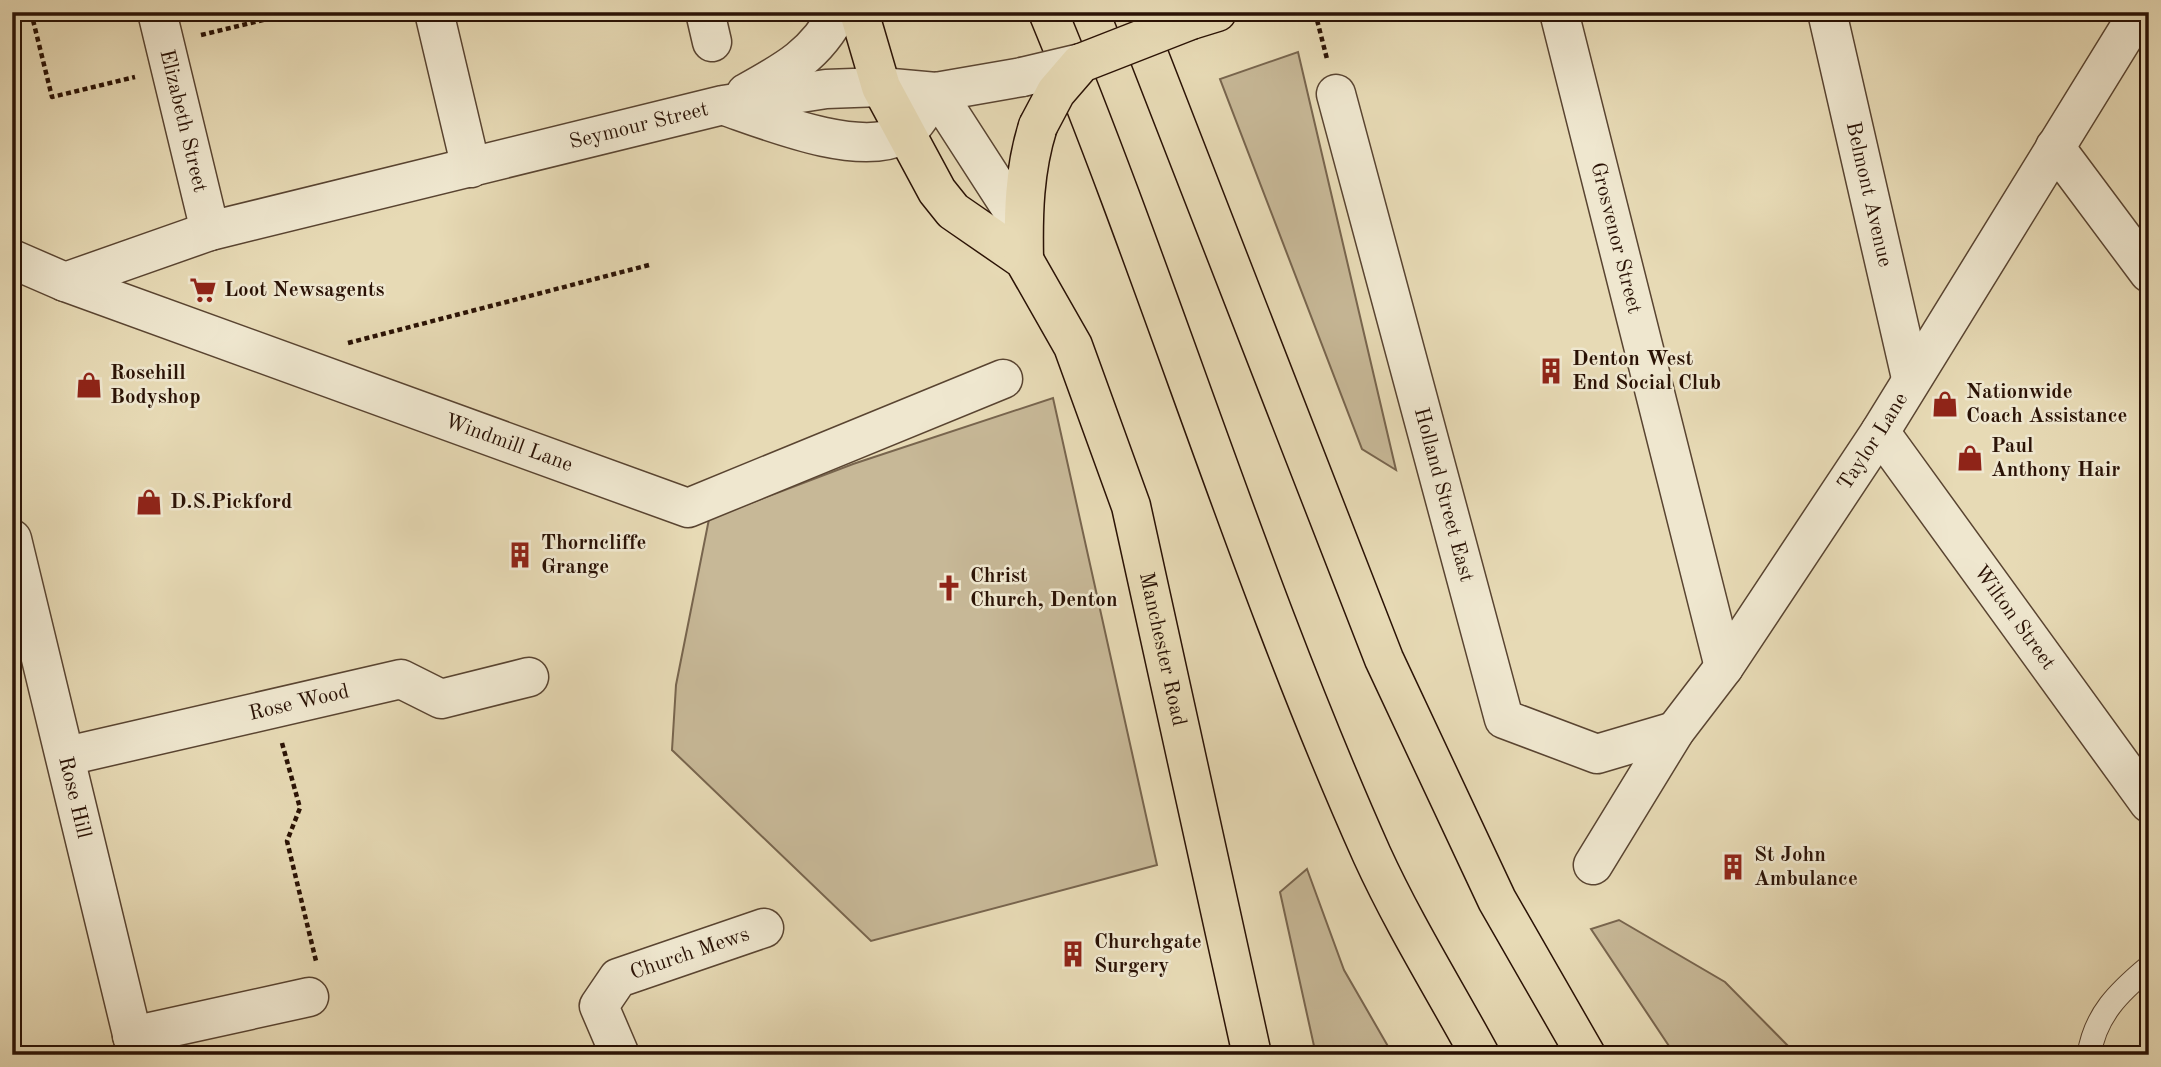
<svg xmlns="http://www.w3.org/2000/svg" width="2161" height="1067" font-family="'Old Standard TT',serif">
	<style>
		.green { fill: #c7b897; stroke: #78654e; stroke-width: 2 }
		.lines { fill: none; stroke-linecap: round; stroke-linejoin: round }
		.service-casing { stroke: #594431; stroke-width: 25 }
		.minor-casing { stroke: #594431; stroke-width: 41 }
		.tertiary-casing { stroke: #594431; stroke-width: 41 }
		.primary-casing { stroke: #2a1205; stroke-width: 41 }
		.motorway-casing { stroke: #2a1205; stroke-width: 41 }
		.path { stroke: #2a1205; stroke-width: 4.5; stroke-dasharray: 5 3.5; stroke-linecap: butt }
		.service { stroke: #efe7cf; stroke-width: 23 }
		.minor { stroke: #efe7cf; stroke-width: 38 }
		.tertiary { stroke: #efe7cf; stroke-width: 38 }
		.primary { stroke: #e7dab5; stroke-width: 38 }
		.motorway { stroke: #e7dab5; stroke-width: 38 }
		.tertiary-bridge-casing { stroke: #594431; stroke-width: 41; stroke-linecap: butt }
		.primary-bridge-casing { stroke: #2a1205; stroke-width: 41; stroke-linecap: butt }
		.tertiary-bridge { stroke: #efe7cf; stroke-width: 38 }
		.primary-bridge { stroke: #e7dab5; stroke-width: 38 }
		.labels { text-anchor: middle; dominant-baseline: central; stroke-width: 5; stroke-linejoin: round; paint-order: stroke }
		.street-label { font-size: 21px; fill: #2a1205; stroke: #efe7cf }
		.poi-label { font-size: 21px; font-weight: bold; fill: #2a1205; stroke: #efe7cf; text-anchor: start }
	</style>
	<rect width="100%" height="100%" fill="#e7dab5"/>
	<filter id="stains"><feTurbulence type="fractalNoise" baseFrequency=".00286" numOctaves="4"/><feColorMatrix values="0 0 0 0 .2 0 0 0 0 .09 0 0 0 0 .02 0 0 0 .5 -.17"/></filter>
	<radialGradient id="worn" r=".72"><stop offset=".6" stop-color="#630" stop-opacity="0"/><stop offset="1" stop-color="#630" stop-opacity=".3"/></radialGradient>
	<g class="green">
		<path d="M1298,52L1396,470L1362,449L1220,79Z"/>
		<path d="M1053,398L1157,865L871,941L672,750L676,685L709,519L853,464Z"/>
		<path d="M1307,869L1344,970L1393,1055H1316L1280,892Z"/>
		<path d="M1619,920L1725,982L1797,1055H1675L1591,929Z"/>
	</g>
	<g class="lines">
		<g class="service-casing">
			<path id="service" d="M2089,1055C2095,1015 2119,992 2149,967"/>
		</g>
		<g class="minor-casing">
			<g id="minor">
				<path id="s1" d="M157,12L210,231"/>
				<path d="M434,12L471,168"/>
				<path d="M705,12L712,42"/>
				<path id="s2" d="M1559,12L1724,667"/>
				<path id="s3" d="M1827,12L1911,378"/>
				<path id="s4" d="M1336,94L1504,719L1597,754L1675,731"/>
				<path d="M2055,147L2149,273"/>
				<path id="s5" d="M65,282L688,508L1003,379"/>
				<path id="s6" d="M1880,432L2149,803"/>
				<path id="s7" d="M12,539L137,1055"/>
				<path id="s8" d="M67,756L401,679L441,699L529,677"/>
				<path id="s9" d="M1593,865L1675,731L1724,667L1880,432L2139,12"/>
				<path d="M132,1036L309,997"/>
				<path id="s10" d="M620,1055L599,1006L618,978L764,928"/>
			</g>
		</g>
		<g class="tertiary-casing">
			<g id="tertiary">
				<path d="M746,93C786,71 817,54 838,12"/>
				<path d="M728,107C771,122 859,157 902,135C915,128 927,104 936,92L1023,227"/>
				<path id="s11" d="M12,259L65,282L210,231L723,105L826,89L881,87L936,92L1022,77"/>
			</g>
		</g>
		<g class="primary-casing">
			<g id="primary">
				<path id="s12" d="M859,12L881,87L937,191L953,211L1024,260L1073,346L1131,506L1252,1055"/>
				<path d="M1191,20L1217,12"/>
				<path d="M1024,260C1023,214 1024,170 1038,126"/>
			</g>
		</g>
		<g class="motorway-casing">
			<g id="motorway">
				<path d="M1048,12C1163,290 1249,580 1372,855C1403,923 1444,989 1480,1055"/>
				<path d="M1132,12L1384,659L1497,900L1586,1055"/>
			</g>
		</g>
		<g class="path">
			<path d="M31,12L52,97L135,77"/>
			<path d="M1315,12L1327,59"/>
			<path d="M201,35L296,12"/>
			<path d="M348,343L649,265"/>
			<path d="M282,743L300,808L287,841L316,961"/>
		</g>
		<use href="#service" class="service"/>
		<use href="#minor" class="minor"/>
		<use href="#tertiary" class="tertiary"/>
		<use href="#primary" class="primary"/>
		<use href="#motorway" class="motorway"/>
		<g class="tertiary-bridge-casing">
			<path id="tertiary-bridge" d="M1022,77L1081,63"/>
		</g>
		<g class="primary-bridge-casing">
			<path id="primary-bridge" d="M1038,126L1056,92L1081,63L1191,20"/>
		</g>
		<use href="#tertiary-bridge" class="tertiary-bridge"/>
		<use href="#primary-bridge" class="primary-bridge"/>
	</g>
	<defs>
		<g id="supermarket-bare" transform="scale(2.1)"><path d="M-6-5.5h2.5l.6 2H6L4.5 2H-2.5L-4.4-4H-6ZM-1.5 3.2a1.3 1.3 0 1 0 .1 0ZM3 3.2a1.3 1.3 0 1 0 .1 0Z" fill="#8f2418" stroke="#efe7cf" stroke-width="2.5" paint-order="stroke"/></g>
		<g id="building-bare" transform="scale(2.1)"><path d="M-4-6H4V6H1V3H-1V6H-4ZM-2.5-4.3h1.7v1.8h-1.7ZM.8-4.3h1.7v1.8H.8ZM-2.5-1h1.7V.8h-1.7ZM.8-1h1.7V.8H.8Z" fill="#8f2418" stroke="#efe7cf" stroke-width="2.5" paint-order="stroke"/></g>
		<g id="shop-bare" transform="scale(2.1)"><path d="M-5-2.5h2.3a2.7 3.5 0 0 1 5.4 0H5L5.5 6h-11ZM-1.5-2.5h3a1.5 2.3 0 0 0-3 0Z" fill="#8f2418" stroke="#efe7cf" stroke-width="2.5" paint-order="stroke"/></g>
		<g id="church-bare" transform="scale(2.1)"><path d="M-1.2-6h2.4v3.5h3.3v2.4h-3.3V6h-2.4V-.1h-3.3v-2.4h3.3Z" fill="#8f2418" stroke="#efe7cf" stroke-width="2.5" paint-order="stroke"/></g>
	</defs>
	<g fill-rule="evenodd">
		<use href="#supermarket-bare" x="203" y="290"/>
		<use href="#building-bare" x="1551" y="371"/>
		<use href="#shop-bare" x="89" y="385"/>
		<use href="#shop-bare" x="1945" y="404"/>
		<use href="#shop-bare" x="1970" y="458"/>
		<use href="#shop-bare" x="149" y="502"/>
		<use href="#building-bare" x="520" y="555"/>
		<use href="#church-bare" x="949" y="588"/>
		<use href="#building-bare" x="1733" y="867"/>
		<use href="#building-bare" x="1073" y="954"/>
	</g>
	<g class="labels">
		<g class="street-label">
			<text stroke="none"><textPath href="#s1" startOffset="112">Elizabeth Street</textPath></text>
			<text stroke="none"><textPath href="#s11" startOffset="653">Seymour Street</textPath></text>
			<text stroke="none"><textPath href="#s3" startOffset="187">Belmont Avenue</textPath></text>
			<text stroke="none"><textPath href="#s2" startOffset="233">Grosvenor Street</textPath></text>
			<text stroke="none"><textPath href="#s9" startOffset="508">Taylor Lane</textPath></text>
			<text stroke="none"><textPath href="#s5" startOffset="472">Windmill Lane</textPath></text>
			<text stroke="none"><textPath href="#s4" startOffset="415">Holland Street East</textPath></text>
			<text stroke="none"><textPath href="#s6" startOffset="229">Wilton Street</textPath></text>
			<text stroke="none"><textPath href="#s12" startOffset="724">Manchester Road</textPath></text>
			<text stroke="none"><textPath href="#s8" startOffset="238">Rose Wood</textPath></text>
			<text stroke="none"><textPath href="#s7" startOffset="266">Rose Hill</textPath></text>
			<text stroke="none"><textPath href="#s10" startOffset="163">Church Mews</textPath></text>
		</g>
		<g class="poi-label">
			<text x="224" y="290">Loot Newsagents</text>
			<text x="1572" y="359">Denton West<tspan x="1572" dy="24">End Social Club</tspan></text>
			<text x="110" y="373">Rosehill<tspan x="110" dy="24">Bodyshop</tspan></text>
			<text x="1966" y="392">Nationwide<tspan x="1966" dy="24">Coach Assistance</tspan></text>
			<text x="1991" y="446">Paul<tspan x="1991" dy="24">Anthony Hair</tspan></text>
			<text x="170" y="502">D.S.Pickford</text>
			<text x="541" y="543">Thorncliffe<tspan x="541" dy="24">Grange</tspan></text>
			<text x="970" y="576">Christ<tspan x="970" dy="24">Church, Denton</tspan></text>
			<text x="1754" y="855">St John<tspan x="1754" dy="24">Ambulance</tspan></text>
			<text x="1094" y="942">Churchgate<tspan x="1094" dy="24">Surgery</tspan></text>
		</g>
	</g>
	<rect width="2161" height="1067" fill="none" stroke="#e7dab5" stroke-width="42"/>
	<rect x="14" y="14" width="2133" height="1039" fill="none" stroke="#2a1205" stroke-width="3.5"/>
	<rect x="21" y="21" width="2119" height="1025" fill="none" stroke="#2a1205" stroke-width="2"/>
	<rect width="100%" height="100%" filter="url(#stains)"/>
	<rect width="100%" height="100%" fill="url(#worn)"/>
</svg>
